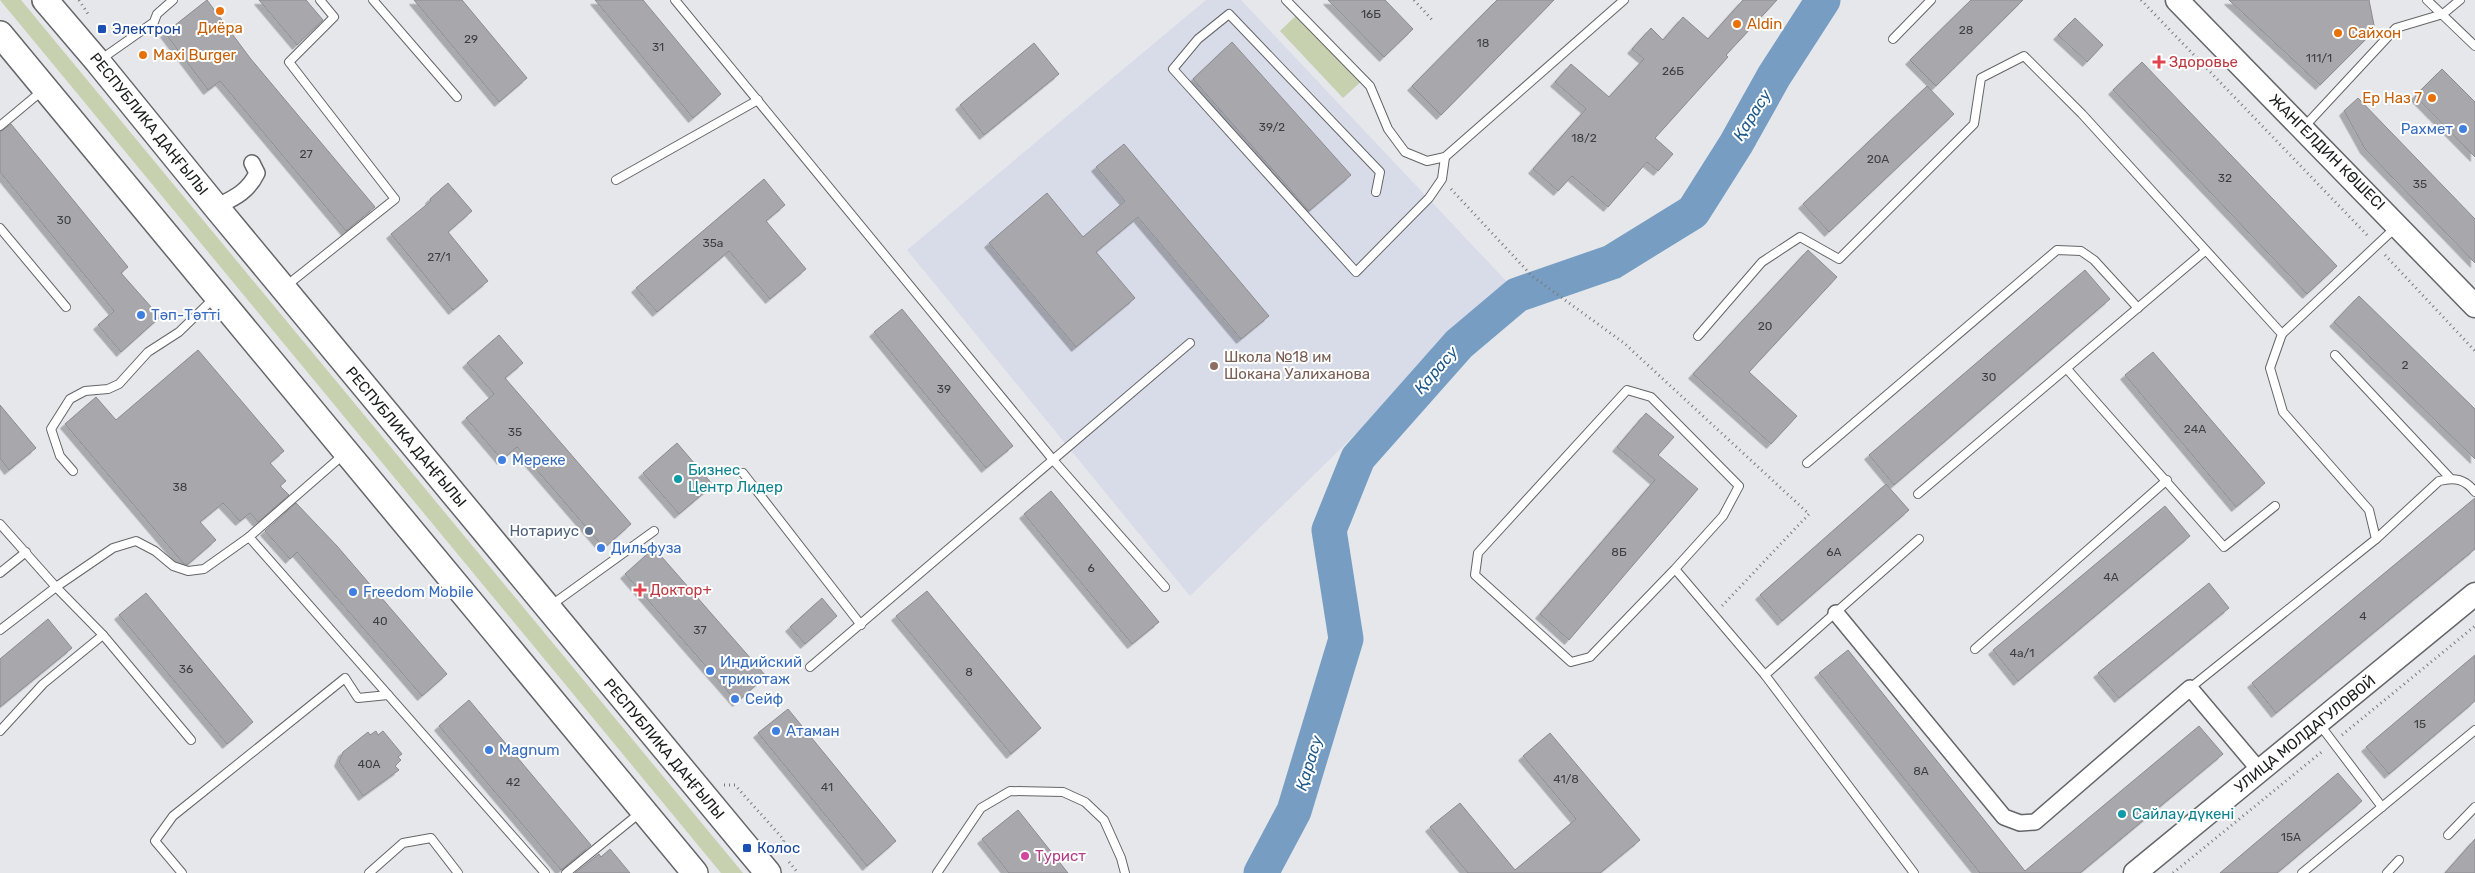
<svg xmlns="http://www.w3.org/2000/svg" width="2475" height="873" font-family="Rubik,sans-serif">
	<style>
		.built { fill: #d8dce8 }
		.green { fill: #c7d1af }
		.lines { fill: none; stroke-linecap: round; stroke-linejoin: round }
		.river { stroke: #779ec2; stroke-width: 35 }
		.building { fill: #a8a8ac; stroke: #8c8b90; filter: url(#shadow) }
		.lane-casing { stroke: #646669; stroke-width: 10 }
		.street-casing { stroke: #646669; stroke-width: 18 }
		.secondary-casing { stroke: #646669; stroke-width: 25 }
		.primary-casing { stroke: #646669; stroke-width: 28 }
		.path { stroke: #797a7c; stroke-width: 3; stroke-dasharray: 1 4; stroke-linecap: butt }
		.lane { stroke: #fff; stroke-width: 8 }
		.street { stroke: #fff; stroke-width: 15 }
		.secondary { stroke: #fff; stroke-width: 22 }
		.primary { stroke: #fff; stroke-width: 25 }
		.food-dot { fill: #e8710a; stroke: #fff; stroke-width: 2 }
		.transit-dot { fill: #1a4fb4; stroke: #fff; stroke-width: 2 }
		.health-dot { fill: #e0444e; stroke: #fff; stroke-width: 2 }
		.shop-dot { fill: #3f7fe0; stroke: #fff; stroke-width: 2 }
		.education-dot { fill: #8d6e63; stroke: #fff; stroke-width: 2 }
		.culture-dot { fill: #0f9aa8; stroke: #fff; stroke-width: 2 }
		.service-dot { fill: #5c6f8a; stroke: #fff; stroke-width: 2 }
		.hotel-dot { fill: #d1479c; stroke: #fff; stroke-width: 2 }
		.labels { text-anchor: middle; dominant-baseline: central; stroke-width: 4; stroke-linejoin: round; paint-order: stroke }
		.number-label { font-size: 12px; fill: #3e3f41 }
		.food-label { font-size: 15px; fill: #c56008; stroke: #fff; text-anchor: start }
		.transit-label { font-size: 15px; fill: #164399; stroke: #fff; text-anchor: start }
		.health-label { font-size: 15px; fill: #be3a42; stroke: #fff; text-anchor: start }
		.street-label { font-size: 15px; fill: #1b1c1d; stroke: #fff }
		.shop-label { font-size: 15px; fill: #366cbe; stroke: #fff; text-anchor: start }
		.education-label { font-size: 15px; fill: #785e54; stroke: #fff; text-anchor: start }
		.culture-label { font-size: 15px; fill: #0d838f; stroke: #fff; text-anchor: start }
		.service-label { font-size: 15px; fill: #4e5e75; stroke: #fff; text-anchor: end }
		.hotel-label { font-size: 15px; fill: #b23c85; stroke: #fff; text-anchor: start }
		.water-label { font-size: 16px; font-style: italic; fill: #1e5989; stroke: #fff }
	</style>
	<defs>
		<filter id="shadow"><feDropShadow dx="-4.5" dy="4.5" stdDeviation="0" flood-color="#0004"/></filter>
	</defs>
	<rect width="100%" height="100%" fill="#e5e7eb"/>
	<path class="built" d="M1206,0H1241L1509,284L1190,596L907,250Z"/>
	<g class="green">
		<path d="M0,0H21L743,873H721Z"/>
		<path d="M1302,10L1365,78L1343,98L1280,31Z"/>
	</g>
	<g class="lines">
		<path class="river" d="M1261,873L1294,811L1346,639L1329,530L1358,458L1459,344L1517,295L1612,262L1693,212L1736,144L1774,76L1823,0"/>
	</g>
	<g class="building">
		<path d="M207,0L250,58L375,207L346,231L220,81L208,90L165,33Z"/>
		<path d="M259,0H306L323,20L297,45Z"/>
		<path d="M414,0H462L527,78L499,102Z"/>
		<path d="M595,0H643L721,94L693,118Z"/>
		<path d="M1328,0H1385L1413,29L1384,57Z"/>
		<path d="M1497,0H1554L1441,115L1412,86Z"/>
		<path d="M1743,0H1777L1726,55L1728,57L1655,138L1673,154L1658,171L1647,162L1608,207L1572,176L1558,191L1533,169L1586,109L1555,82L1571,64L1609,97L1644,59L1632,49L1651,28L1663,40L1683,17L1708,39Z"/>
		<path d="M1971,0H2023L1936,86L1910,60Z"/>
		<path d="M2229,0H2369L2375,30L2320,85Z"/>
		<path d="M2075,18L2103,45L2087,62L2058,35Z"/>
		<path d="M1232,42L1351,175L1309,211L1193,79Z"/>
		<path d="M1034,43L1059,74L984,135L960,105Z"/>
		<path d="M2142,62L2337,266L2307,294L2113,90Z"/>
		<path d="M2442,69L2475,102V157L2415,96Z"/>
		<path d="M1927,86L1954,114L1829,232L1803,204Z"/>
		<path d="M2358,98L2475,219V263L2365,149L2344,111Z"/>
		<path d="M11,124L128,267L121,273L160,317L121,352L98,325L114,311L0,172V132Z"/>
		<path d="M1124,144L1269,316L1241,339L1138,217L1096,252L1135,298L1076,347L989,243L1047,193L1083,237L1125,201L1096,167Z"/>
		<path d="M764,179L785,205L766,221L806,269L770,299L729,251L657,312L636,288Z"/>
		<path d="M448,183L472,211L448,232L488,281L453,310L391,234L431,201L430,199Z"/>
		<path d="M1808,250L1837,277L1749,372L1797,416L1771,444L1693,374Z"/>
		<path d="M2085,270L2110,299L1894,485L1869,455Z"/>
		<path d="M2359,296L2475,409V459L2334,322Z"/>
		<path d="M902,309L1013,446L986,468L874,332Z"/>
		<path d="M499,335L523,363L505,378L631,524L604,548L517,447L502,460L466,418L494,394L467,363Z"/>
		<path d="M198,350L284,451L270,463L286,481L280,486L289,495L258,522L250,513L240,521L223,503L200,522L216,540L187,565L183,563L65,424L96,397L116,420Z"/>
		<path d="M2153,352L2265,483L2236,507L2125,375Z"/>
		<path d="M0,405L36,448L9,470L0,458Z"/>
		<path d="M1646,413L1674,437L1658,455L1698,489L1569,640L1540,614L1655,480L1617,447Z"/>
		<path d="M677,443L713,485L679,514L643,473Z"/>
		<path d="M1886,484L1909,510L1782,621L1760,595Z"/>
		<path d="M1051,491L1159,622L1132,644L1024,514Z"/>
		<path d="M2475,498V549L2276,713L2252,683Z"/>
		<path d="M296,503L337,546L447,674L422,696L297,552L290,559L265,531Z"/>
		<path d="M2165,506L2190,536L2018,681L1993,650Z"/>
		<path d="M654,548L766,676L737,702L625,574Z"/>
		<path d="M2209,583L2229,608L2119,698L2098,673Z"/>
		<path d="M927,591L1041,728L1011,754L896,616Z"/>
		<path d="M146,593L253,722L227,744L119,615Z"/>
		<path d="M822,598L837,616L805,644L790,627Z"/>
		<path d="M48,619L72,648L0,707V659Z"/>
		<path d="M1848,650L2025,871L2199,726L2223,754L2080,873H1980L1819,673Z"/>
		<path d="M2475,655V701L2389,774L2366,747Z"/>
		<path d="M469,700L591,845L561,870L439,726Z"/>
		<path d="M788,709L896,841L867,866L758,733Z"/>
		<path d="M376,731L378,735L383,731L402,754L398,757L401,760L395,766L399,770L363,796L339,762L343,752L368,732L370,735Z"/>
		<path d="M1550,733L1640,840L1600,873H1468L1430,827L1460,803L1515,870L1576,819L1523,756Z"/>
		<path d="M2338,773L2362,801L2277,873H2220Z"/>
		<path d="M1018,810L1068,873H1009L982,839Z"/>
		<path d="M2475,839V873H2445Z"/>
		<path d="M610,849L630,873H575L599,854L601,857Z"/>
	</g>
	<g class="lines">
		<g class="lane-casing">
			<g id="lane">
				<path d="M373,0L457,97"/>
				<path d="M675,0L1054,461L1165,587"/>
				<path d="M1286,0L1370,86L1388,129L1405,152L1427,161L1445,157L1624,0"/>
				<path d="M2427,0L2475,46"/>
				<path d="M1893,39L1931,0"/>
				<path d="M100,60L154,22L157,14L173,0"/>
				<path d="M0,126L43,90"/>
				<path d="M2304,127L2396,28L2443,14L2460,0"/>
				<path d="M616,180L758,100"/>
				<path d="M1376,192L1380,172L1229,14L1198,39L1173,69L1356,272L1429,198L1442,179L1445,157"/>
				<path d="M0,228L66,307"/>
				<path d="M286,286L395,199L289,62L334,17L320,0"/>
				<path d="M2282,334L2395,228"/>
				<path d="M1698,336L1762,262L1800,237L1839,259L1974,124L1981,78L2024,56L2082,114L2282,334L2270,368L2283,412L2369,510L2376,539L2190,688"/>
				<path d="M2335,355L2450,478"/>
				<path d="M2067,369L2224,547L2275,506"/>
				<path d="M1807,463L2057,250L2081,251L2094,260L2138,308"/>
				<path d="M73,471L60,456L51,429L70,399L85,391L108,389L119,384L148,352L179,332L214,298"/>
				<path d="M743,473L861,625"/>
				<path d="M1918,494L2205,251"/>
				<path d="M0,524L56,587L0,630"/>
				<path d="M249,537L545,873"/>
				<path d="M2376,539L2439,481C2455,477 2465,479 2475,492"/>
				<path d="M1675,569L1723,516L1739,486L1651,397L1627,390L1478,553L1475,575L1571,662L1590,657L1675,569L1765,675"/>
				<path d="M0,573L26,552"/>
				<path d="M550,606L654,531"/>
				<path d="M103,635L191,740"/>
				<path d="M1975,649L2167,480"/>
				<path d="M810,667L1190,343"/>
				<path d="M2320,725L2382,807"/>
				<path d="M0,731L43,684L103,635L56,587L113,548L136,541L155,551L173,566L188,571L204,569L249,537L343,455"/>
				<path d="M2448,835L2475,807"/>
				<path d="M182,873L155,841L173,816L345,678L358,698L388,695"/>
				<path d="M369,873L403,843L431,838L458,873"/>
				<path d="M566,873L641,812"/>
				<path d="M937,873L981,808L1010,791L1063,792L1085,802L1104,820L1121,858L1125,873"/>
				<path d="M1914,873L1765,675L1919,539"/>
				<path d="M2302,873L2475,730"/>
				<path d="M2387,873L2399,860"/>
			</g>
		</g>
		<g class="street-casing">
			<g id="street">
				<path d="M216,207C234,198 248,192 257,173L252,163"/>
				<path d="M1836,613L2004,817L2020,823L2035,822L2190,688L2260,771"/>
			</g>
		</g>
		<g class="secondary-casing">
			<g id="secondary">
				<path d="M2177,0L2475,306"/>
				<path d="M2135,873L2475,594"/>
			</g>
		</g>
		<g class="primary-casing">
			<g id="primary">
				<path d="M45,0L98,62L216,207L768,873"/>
				<path d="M0,34L695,873"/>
			</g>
		</g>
		<g class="path">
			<path d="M79,0L88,14"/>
			<path d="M1414,0L1434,22"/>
			<path d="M2141,0L2369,237"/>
			<path d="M1451,189L1532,276L1624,343L1809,514L1722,606"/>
			<path d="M2385,255L2475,351"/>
			<path d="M2342,735L2475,626"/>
			<path d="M724,785H735L784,840L781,853"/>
			<path d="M789,862L798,873"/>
			<path d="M2173,873L2324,750"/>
		</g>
		<use href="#lane" class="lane"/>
		<use href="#street" class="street"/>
		<use href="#secondary" class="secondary"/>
		<use href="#primary" class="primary"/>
	</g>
	<g class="food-dot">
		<circle cx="220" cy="11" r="5"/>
		<circle cx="1737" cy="24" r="5"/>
		<circle cx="2338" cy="33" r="5"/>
		<circle cx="143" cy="55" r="5"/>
		<circle cx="2432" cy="98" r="5"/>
	</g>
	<g class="transit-dot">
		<rect x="97" y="24" width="10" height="10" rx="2.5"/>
		<rect x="742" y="843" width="10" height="10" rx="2.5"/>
	</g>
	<g class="health-dot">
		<path d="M2156.5 54.5h5v5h5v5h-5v5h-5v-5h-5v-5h5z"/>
		<path d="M637.5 582.5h5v5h5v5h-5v5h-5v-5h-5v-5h5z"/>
	</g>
	<g class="shop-dot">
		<circle cx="2463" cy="129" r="5"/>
		<circle cx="141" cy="315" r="5"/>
		<circle cx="502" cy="460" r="5"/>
		<circle cx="601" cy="548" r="5"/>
		<circle cx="353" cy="592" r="5"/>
		<circle cx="710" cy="671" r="5"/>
		<circle cx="735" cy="699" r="5"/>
		<circle cx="776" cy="731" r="5"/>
		<circle cx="489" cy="750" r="5"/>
	</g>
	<circle class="education-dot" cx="1214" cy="366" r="5"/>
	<g class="culture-dot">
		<circle cx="678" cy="479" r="5"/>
		<circle cx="2122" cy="814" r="5"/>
	</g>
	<circle class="service-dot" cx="589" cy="531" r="5"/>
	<circle class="hotel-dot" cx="1025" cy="856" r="5"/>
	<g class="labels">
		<g class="number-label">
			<text x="1371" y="14">16Б</text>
			<text x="1966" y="30">28</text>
			<text x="471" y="39">29</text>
			<text x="1483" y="43">18</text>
			<text x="658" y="47">31</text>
			<text x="2319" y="58">111/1</text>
			<text x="1673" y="71">26Б</text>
			<text x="1272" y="127">39/2</text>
			<text x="1584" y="138">18/2</text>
			<text x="306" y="154">27</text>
			<text x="1878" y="159">20А</text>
			<text x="2225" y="178">32</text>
			<text x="2420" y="184">35</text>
			<text x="64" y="220">30</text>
			<text x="713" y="243">35а</text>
			<text x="439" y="257">27/1</text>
			<text x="1765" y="326">20</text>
			<text x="2405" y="365">2</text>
			<text x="1989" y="377">30</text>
			<text x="944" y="389">39</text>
			<text x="2195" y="429">24А</text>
			<text x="515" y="432">35</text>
			<text x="180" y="487">38</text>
			<text x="1619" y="552">8Б</text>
			<text x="1834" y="552">6А</text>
			<text x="1091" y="568">6</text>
			<text x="2111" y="577">4А</text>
			<text x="2363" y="616">4</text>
			<text x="380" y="621">40</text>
			<text x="700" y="630">37</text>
			<text x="2022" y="653">4а/1</text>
			<text x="186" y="669">36</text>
			<text x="969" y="672">8</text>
			<text x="2420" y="724">15</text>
			<text x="369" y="764">40А</text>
			<text x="1921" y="771">8А</text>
			<text x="1566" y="779">41/8</text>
			<text x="513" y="782">42</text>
			<text x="827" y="787">41</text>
			<text x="2291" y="837">15А</text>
		</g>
		<g class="food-label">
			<text x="1747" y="24">Aldin</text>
			<text x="220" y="28" text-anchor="middle">Диёра</text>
			<text x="2348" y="33">Сайхон</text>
			<text x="153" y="55">Maxi Burger</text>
			<text x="2422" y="98" text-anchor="end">Ер Наз 7</text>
		</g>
		<g class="transit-label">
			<text x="112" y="29">Электрон</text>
			<text x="757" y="848">Колос</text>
		</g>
		<g class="health-label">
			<text x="2169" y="62">Здоровье</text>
			<text x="650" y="590">Доктор+</text>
		</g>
		<g class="street-label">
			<text transform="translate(149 124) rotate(51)">РЕСПУБЛИКА ДАҢҒЫЛЫ</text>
			<text transform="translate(2327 152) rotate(45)">ЖАНГЕЛДИН КӨШЕСІ</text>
			<text transform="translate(406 437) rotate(50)">РЕСПУБЛИКА ДАҢҒЫЛЫ</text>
			<text transform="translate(2305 734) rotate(-39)">УЛИЦА МОЛДАГУЛОВОЙ</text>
			<text transform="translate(664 749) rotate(50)">РЕСПУБЛИКА ДАҢҒЫЛЫ</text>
		</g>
		<g class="shop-label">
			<text x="2453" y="129" text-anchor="end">Рахмет</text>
			<text x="151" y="315">Тәп-Тәтті</text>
			<text x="512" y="460">Мереке</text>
			<text x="611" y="548">Дильфуза</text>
			<text x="363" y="592">Freedom Mobile</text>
			<text x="720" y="662">Индийский<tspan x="720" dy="17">трикотаж</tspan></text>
			<text x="745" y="699">Сейф</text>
			<text x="786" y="731">Атаман</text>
			<text x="499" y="750">Magnum</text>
		</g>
		<g class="education-label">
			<text x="1224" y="357">Школа №18 им<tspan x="1224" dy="17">Шокана Уалиханова</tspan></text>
		</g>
		<g class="culture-label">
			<text x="688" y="470">Бизнес<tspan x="688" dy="17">Центр Лидер</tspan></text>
			<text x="2132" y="814">Сайлау дүкені</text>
		</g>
		<g class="service-label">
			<text x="579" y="531">Нотариус</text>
		</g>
		<g class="hotel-label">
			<text x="1035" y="856">Турист</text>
		</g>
		<g class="water-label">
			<text transform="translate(1752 115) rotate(-58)">Қарасу</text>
			<text transform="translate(1436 370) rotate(-49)">Қарасу</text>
			<text transform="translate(1309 763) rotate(-73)">Қарасу</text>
		</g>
	</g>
</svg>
